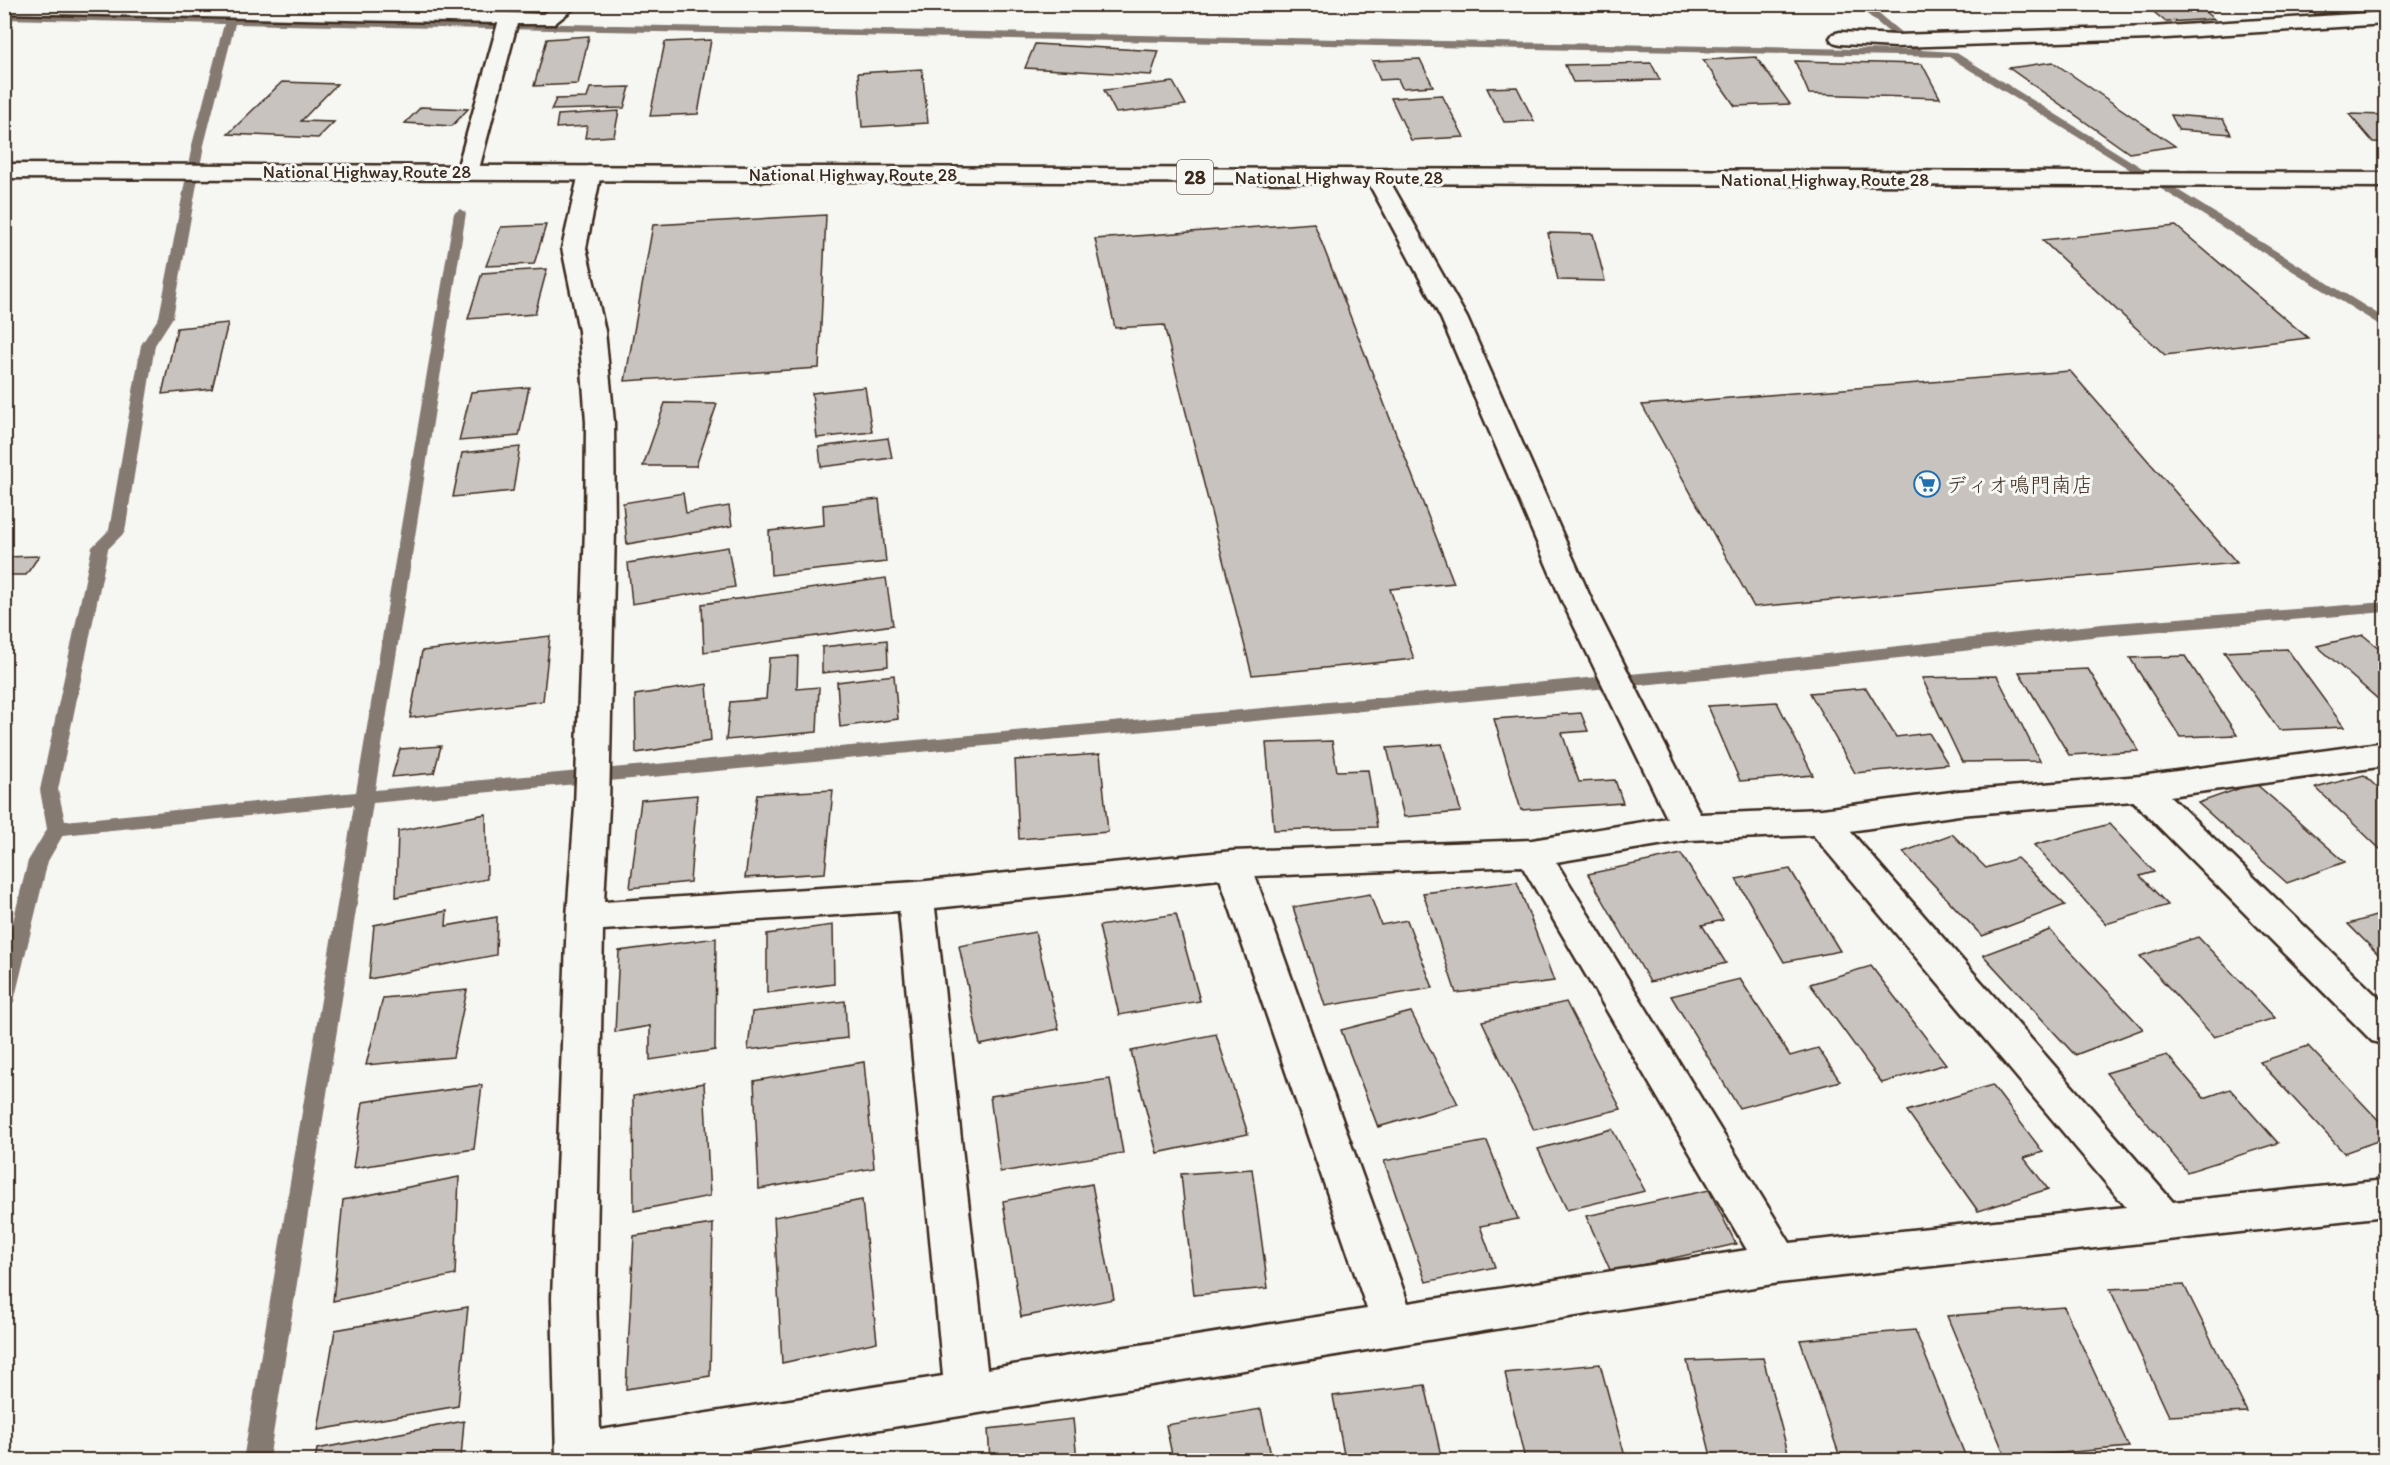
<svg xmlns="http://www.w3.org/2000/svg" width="2390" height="1465" font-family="Itim,'Klee One',sans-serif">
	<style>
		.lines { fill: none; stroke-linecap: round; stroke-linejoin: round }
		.stream { fill: #857a71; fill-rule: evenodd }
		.building { fill: #c8c3be; stroke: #3b2a1e; stroke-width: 1.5 }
		.minor-casing { stroke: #3b2a1e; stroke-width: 5 }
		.highway-casing { stroke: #3b2a1e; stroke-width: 5 }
		.minor { fill: #f6f6f2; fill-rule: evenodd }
		.highway { fill: #f6f6f2; fill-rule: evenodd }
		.labels { text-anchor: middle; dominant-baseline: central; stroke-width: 6; stroke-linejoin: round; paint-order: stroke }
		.far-street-label { font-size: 18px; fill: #3b2a1e; stroke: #f6f6f2 }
		.shield { fill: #f6f6f2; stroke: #73675e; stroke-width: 1.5 }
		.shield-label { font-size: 20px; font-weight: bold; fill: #3b2a1e }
		.poi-label { font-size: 21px; fill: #3b2a1e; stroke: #f6f6f2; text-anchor: start }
	</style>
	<rect width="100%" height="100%" fill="#f6f6f2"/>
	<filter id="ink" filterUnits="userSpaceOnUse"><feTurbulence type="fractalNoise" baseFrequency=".0167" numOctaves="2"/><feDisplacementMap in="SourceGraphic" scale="12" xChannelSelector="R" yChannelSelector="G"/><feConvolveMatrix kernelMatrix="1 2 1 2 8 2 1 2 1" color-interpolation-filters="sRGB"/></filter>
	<g filter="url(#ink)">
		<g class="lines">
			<g class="stream">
				<path d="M259,4L481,7L565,4L555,11L481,13L264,7Z"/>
				<path d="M1855,4H1867L1922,50L1955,52L2386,319V329L1949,57L235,24L204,145L173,317L155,345L125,532L108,549L58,790L65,821L356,792L454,213L460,209L466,213L375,790L1716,666L2101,624L2386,602V612L2101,636L1716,678L373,803L269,1460H243L354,805L63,835L48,861L14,1001L11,1007L4,1009V957L28,861L47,829L40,790L92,547L109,530L141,345L159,317L192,145L224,24L4,19V13L1910,50Z"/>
			</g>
		</g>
		<g class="building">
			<path d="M2144,4H2195L2214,19L2166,22Z"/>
			<path d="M2303,4H2325L2337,12L2316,14Z"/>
			<path d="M589,36L578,84L534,86L547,39Z"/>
			<path d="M711,40L698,114L650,116L665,42Z"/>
			<path d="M1035,44L1159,51L1151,75L1025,68Z"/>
			<path d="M1756,57L1790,104L1735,106L1703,60Z"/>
			<path d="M1420,59L1433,86L1402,88L1398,79L1380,80L1372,61Z"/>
			<path d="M1795,61L1922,64L1940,98L1809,94Z"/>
			<path d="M2053,62L2175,146L2129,153L2009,68Z"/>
			<path d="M1651,63L1660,80L1573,82L1565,65Z"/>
			<path d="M922,69L928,123L862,127L858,73Z"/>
			<path d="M282,82L337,84L301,121L334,122L318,138L228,134Z"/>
			<path d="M1173,82L1186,105L1116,113L1104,90Z"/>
			<path d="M630,87L624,108L551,110L556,99L587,98L590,88Z"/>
			<path d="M1517,87L1534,121L1504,122L1487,88Z"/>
			<path d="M1442,95L1464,137L1411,140L1391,98Z"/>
			<path d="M421,107L468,109L452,126L405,123Z"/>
			<path d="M619,111L614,136L585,138L587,126L556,128L558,115Z"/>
			<path d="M2349,114L2386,115V143L2373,142Z"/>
			<path d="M2171,115L2223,119L2231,134L2179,130Z"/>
			<path d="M826,215L819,368L625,381L653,225Z"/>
			<path d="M1314,223L1454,583L1390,589L1414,659L1252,675L1164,325L1115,328L1095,239Z"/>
			<path d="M546,225L534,264L486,266L501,227Z"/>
			<path d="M2176,226L2308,338L2165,355L2042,240Z"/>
			<path d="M1548,233L1593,234L1605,281L1558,280Z"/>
			<path d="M547,269L535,314L468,319L482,273Z"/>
			<path d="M228,323L212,389L162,394L177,328Z"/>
			<path d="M2070,371L2237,563L1754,607L1642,405Z"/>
			<path d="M529,387L519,436L459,441L471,392Z"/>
			<path d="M865,387L872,432L817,438L812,393Z"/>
			<path d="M665,403L717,404L696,466H643Z"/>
			<path d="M888,438L892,458L821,467L819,447Z"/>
			<path d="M520,447L513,491L453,497L462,453Z"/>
			<path d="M683,493L686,513L729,506L732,526L627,544L623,503Z"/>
			<path d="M879,499L886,562L771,575L769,531L824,525L823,505Z"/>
			<path d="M728,547L735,587L632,604L628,563Z"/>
			<path d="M39,556L26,575H4V557Z"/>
			<path d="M886,578L893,625L704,652L702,604Z"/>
			<path d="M2363,635L2386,654V706L2317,646Z"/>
			<path d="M550,636L543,701L410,718L422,651Z"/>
			<path d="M887,640L888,666L822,673V647Z"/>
			<path d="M2287,649L2344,727L2279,730L2224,652Z"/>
			<path d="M798,656L797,689L819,687L817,732L726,740L730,702L766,699L769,658Z"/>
			<path d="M2185,656L2237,735L2180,737L2130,658Z"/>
			<path d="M2088,669L2139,751L2069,755L2019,672Z"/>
			<path d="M894,675L898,719L840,727L837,682Z"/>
			<path d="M1997,676L2040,761L1962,762L1922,678Z"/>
			<path d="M707,684L711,741L636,753L635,695Z"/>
			<path d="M1866,688L1896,737L1929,733L1948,764L1855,773L1810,693Z"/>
			<path d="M1777,702L1813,775L1740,781L1708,706Z"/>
			<path d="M1581,713L1588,731L1562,733L1579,782L1615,780L1623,803L1521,810L1494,719Z"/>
			<path d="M1332,741L1337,771L1368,770L1377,827L1274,830L1266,743Z"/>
			<path d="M1442,744L1461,812L1404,817L1387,748Z"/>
			<path d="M441,746L434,773L392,777L400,749Z"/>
			<path d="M1100,754L1108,832L1019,839L1015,760Z"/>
			<path d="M2364,775L2386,796V848L2380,849L2316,788Z"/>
			<path d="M2255,783L2345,862L2287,883L2198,803Z"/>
			<path d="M833,790L825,873L745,878L757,794Z"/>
			<path d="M697,795L690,882L630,888L641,800Z"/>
			<path d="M486,814L487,879L396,897L398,831Z"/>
			<path d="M2109,824L2154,872L2140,876L2168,905L2106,924L2034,845Z"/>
			<path d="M1952,834L1986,868L2017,858L2065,905L1982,936L1903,852Z"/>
			<path d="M1681,854L1723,920L1702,925L1726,963L1650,982L1588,874Z"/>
			<path d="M1790,869L1840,951L1784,962L1736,879Z"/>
			<path d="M1517,882L1554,981L1456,993L1423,893Z"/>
			<path d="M1370,894L1381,925L1407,920L1433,988L1325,1006L1293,907Z"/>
			<path d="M447,911L446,926L497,917L496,955L369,979L374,925Z"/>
			<path d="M2386,913V962L2348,924Z"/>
			<path d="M1176,914L1200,1001L1119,1015L1099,926Z"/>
			<path d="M833,925L834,984L767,993V934Z"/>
			<path d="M2050,930L2143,1029L2075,1055L1983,955Z"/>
			<path d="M1035,932L1059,1029L980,1045L959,946Z"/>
			<path d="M2198,937L2275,1018L2214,1037L2140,956Z"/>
			<path d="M716,938L715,1050L650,1060V1026L615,1032L619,951Z"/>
			<path d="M1871,966L1946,1064L1882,1083L1810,984Z"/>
			<path d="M1740,979L1790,1056L1818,1048L1840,1081L1739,1108L1671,996Z"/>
			<path d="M467,990L453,1057L366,1065L383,998Z"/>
			<path d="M845,1001L847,1038L748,1050L752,1012Z"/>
			<path d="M1566,1002L1621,1109L1534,1130L1482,1021Z"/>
			<path d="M1411,1012L1458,1104L1378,1127L1341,1030Z"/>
			<path d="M1216,1034L1248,1134L1157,1153L1131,1051Z"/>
			<path d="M2308,1046L2386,1128V1138L2344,1153L2260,1062Z"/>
			<path d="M2167,1055L2204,1098L2230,1089L2278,1143L2187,1172L2106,1073Z"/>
			<path d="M864,1062L874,1168L759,1189L754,1081Z"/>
			<path d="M1110,1079L1123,1153L1000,1172L990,1096Z"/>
			<path d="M704,1083L710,1196L634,1211L633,1096Z"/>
			<path d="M482,1085L474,1149L353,1168L363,1102Z"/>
			<path d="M1992,1085L2043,1152L2024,1158L2048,1189L1978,1211L1907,1111Z"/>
			<path d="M1612,1129L1645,1191L1567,1210L1538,1149Z"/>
			<path d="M1487,1141L1518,1219L1480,1226L1495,1267L1426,1282L1384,1161Z"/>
			<path d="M1252,1169L1268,1288L1194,1295L1181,1174Z"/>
			<path d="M459,1177L455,1275L333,1301L343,1200Z"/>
			<path d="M1092,1184L1114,1299L1021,1317L1003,1201Z"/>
			<path d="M1709,1190L1736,1244L1611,1272L1586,1216Z"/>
			<path d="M862,1200L877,1342L782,1363L774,1217Z"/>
			<path d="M713,1224L710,1376L626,1389L634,1236Z"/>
			<path d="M2184,1285L2247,1412L2169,1416L2110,1289Z"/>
			<path d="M468,1307L458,1406L318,1430L335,1330Z"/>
			<path d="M2064,1307L2129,1447L2006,1458L1947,1316Z"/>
			<path d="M1915,1330L1967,1460H1841L1800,1340Z"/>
			<path d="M1763,1358L1790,1460H1712L1687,1361Z"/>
			<path d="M1600,1364L1626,1460H1525L1505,1373Z"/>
			<path d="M1425,1385L1442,1460H1345L1333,1396Z"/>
			<path d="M1261,1409L1272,1460H1173L1166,1425Z"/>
			<path d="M1073,1419L1077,1460H990L988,1429Z"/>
			<path d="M464,1421L461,1458L315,1460L317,1449Z"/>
		</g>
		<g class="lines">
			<g class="minor-casing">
				<g id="minor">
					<path d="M4,4H173L543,14L556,4H579L554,24H517L478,173L475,178H459L456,173L498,23L4,13Z"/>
					<path d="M2386,12V24L2151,39L1896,47L1840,44L1833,42L1830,38L1833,34L1840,32L1896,35L2151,27Z"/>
					<path d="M590,166L598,168L601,173L586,248L605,331L614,422L615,528L609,807L604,902L916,882L1233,851L1532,840L1667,818L1562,601L1441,318L1366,178L1369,173H1385L1388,178L1467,318L1592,601L1700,814L1822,809L1959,791L2141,776L2386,742V766L2170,796L2386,1005V1045L2372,1041L2133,801L1959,815L1850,831L2173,1202L2386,1180V1216L1779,1283L690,1460H556L552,1298L567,917L575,807L585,528L586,422L579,331L562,248L579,173L582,168ZM1813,835L2126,1207L1790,1243L1556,862L1689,840ZM1522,866L1747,1250L1408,1303L1255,876ZM1220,879L1367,1309L987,1369L935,908ZM899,911L943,1376L600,1430L596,1298L603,930Z"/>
				</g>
			</g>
			<g class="highway-casing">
				<path id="highway" d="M4,164L2386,173V187L4,178Z"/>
			</g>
			<use href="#minor" class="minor"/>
			<use href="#highway" class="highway"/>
		</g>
	</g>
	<defs>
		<g id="supermarket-ring" transform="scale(1.35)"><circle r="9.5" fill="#f6f6f2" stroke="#1f6fb2" stroke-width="1.5"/><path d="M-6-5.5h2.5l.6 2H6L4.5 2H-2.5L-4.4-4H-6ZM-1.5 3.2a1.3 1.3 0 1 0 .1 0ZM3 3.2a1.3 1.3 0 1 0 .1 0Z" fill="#1f6fb2"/></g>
	</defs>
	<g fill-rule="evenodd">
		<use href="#supermarket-ring" x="1927" y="484"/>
	</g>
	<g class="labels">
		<g class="far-street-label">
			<text x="367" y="172">National Highway Route 28</text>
			<text x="853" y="175">National Highway Route 28</text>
			<text x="1339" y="178">National Highway Route 28</text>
			<text x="1825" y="180">National Highway Route 28</text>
		</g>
		<rect class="shield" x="1177" y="160" width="36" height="34" rx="4.5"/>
		<g class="shield-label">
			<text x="1195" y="177">28</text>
		</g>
		<g class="poi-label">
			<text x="1946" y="484">ディオ鳴門南店</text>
		</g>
	</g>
	<rect width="2390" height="1465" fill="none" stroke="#f6f6f2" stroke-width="24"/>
	<rect x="12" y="12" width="2366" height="1441" fill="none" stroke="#3b2a1e" stroke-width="2" filter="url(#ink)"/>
</svg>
